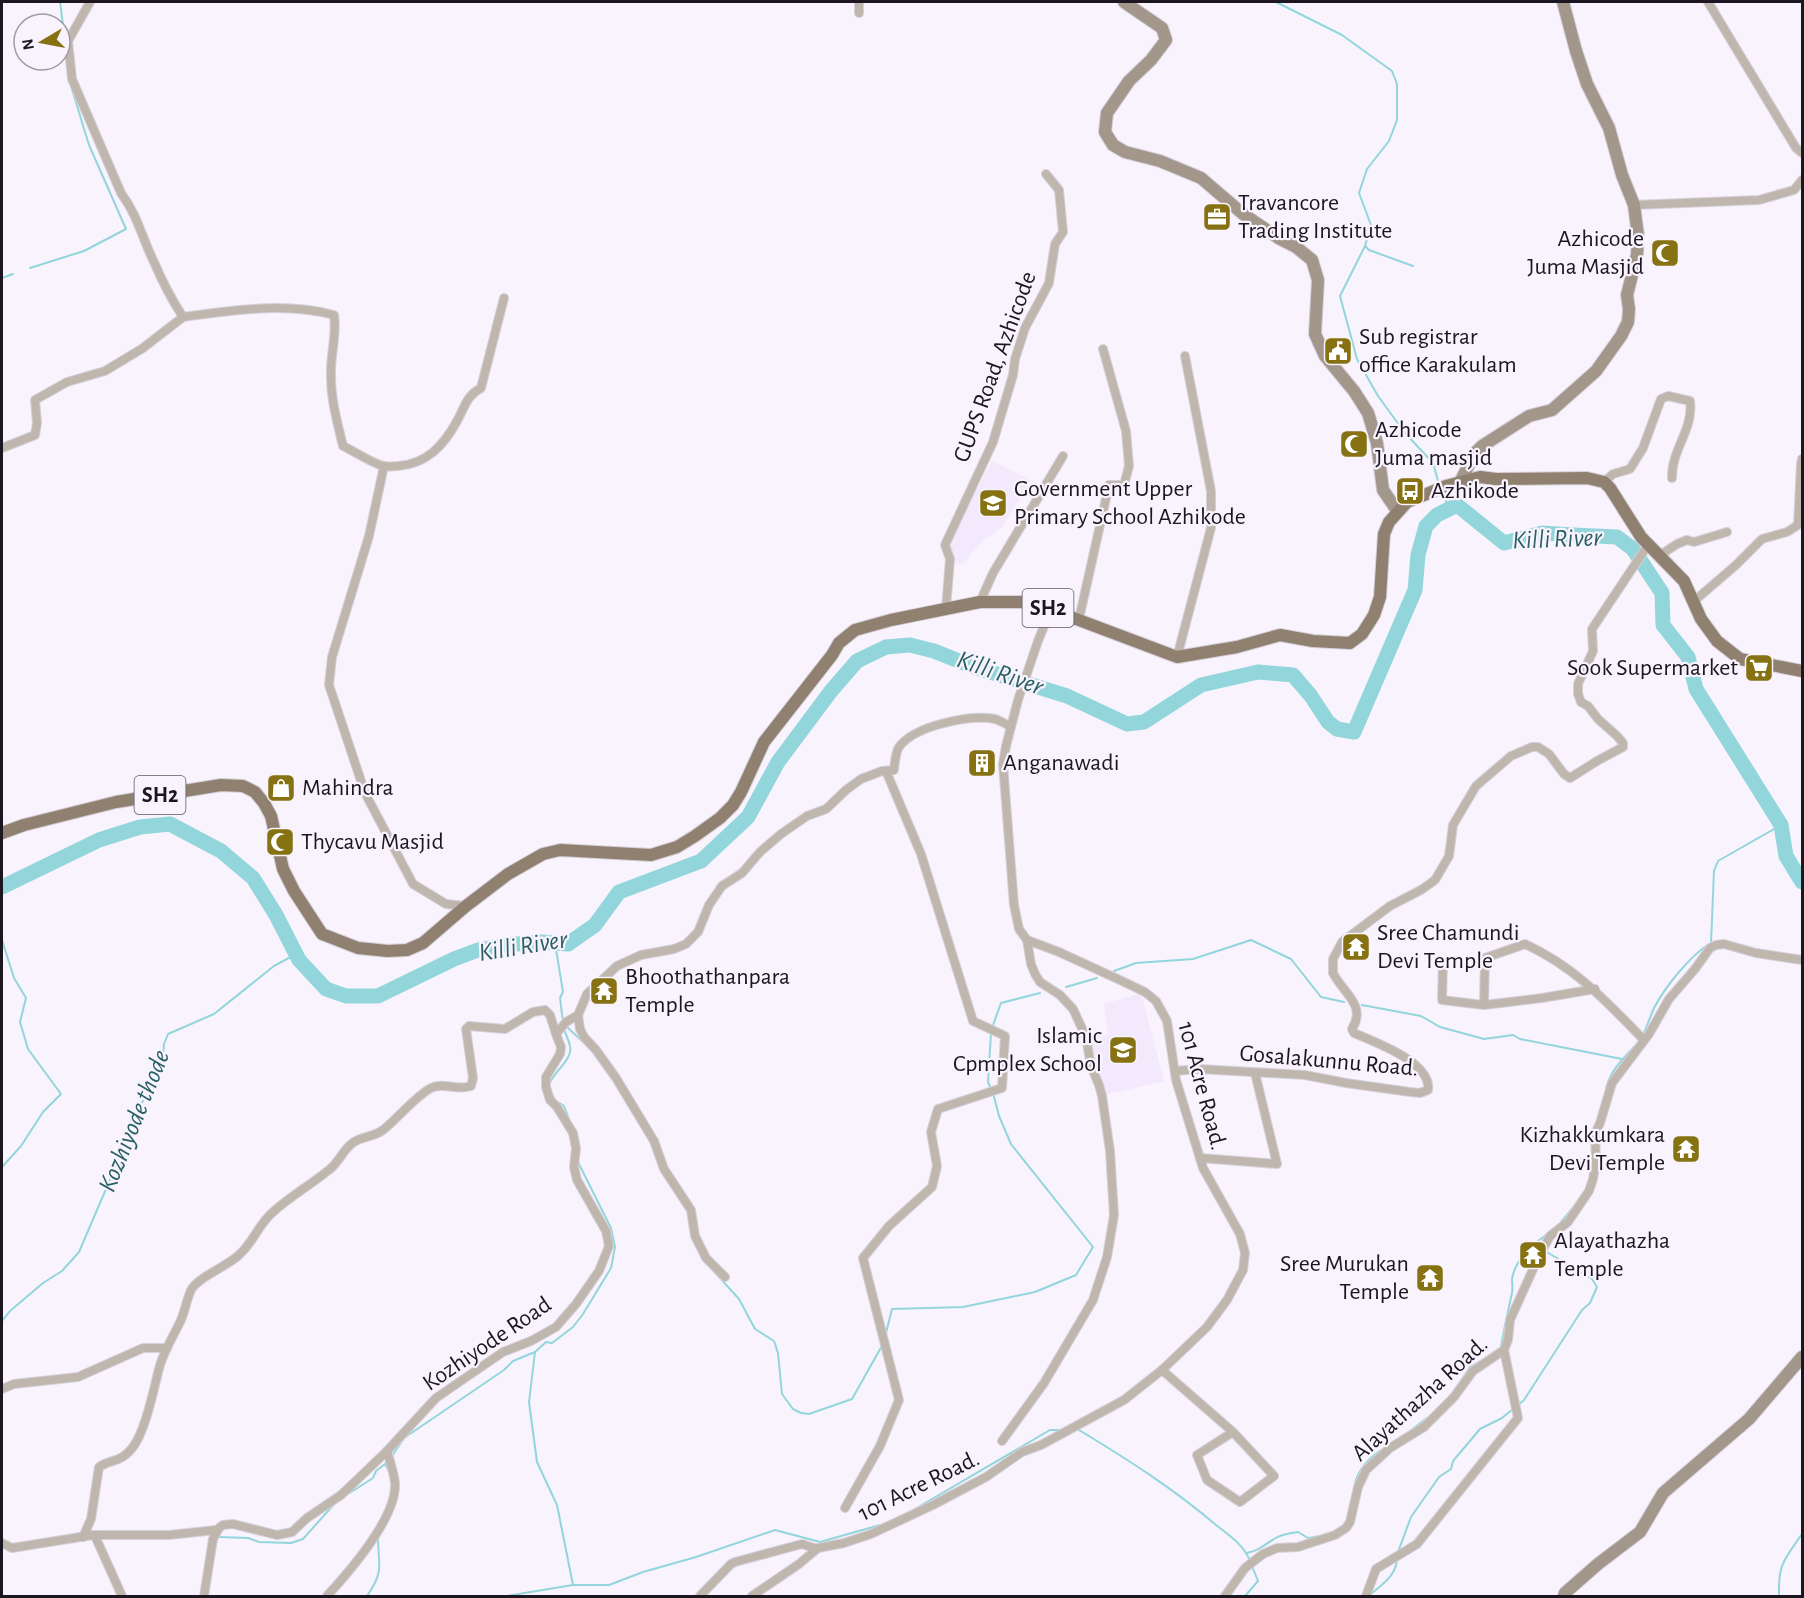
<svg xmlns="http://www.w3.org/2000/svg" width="1804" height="1598" font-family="'Alegreya Sans',sans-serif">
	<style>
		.built { fill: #f2e9fc }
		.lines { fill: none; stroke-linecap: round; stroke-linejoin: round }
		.stream { stroke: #92d6dc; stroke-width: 2 }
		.river { stroke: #92d6dc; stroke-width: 15 }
		.street-casing { stroke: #d5d0d9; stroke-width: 10 }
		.secondary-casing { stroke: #d5d0d9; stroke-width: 14 }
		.primary-casing { stroke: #d5d0d9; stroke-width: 14 }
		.street { stroke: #bfb6ad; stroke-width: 8 }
		.secondary { stroke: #a3968a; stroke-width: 12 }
		.primary { stroke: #908070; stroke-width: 12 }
		.labels { text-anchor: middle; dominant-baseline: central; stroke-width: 4.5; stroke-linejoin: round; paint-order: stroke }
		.shield { fill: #f8f3fd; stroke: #5d5862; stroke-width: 1.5 }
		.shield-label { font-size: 22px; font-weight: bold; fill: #1b161f }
		.poi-label { font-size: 24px; fill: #1b161f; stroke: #f8f3fd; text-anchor: start }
		.street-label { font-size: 24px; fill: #1b161f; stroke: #f8f3fd }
		.water-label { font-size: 26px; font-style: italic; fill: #286065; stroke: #f8f3fd }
	</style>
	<rect width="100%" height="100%" fill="#f8f3fd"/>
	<g class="built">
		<path d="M992,461L1031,480L1003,526L982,542L962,564H956L948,544Z"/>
		<path d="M1141,993L1164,1081L1104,1095L1097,1066L1091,1061L1089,1038L1108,1034L1104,1004Z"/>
	</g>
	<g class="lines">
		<g class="stream">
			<path d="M60,2L64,33"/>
			<path d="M1276,2L1342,35L1392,71L1397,84V120L1389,141L1367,169L1359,193L1371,225L1365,246"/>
			<path d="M1413,266L1369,250L1365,246L1340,296L1357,359L1378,396L1405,433L1433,463L1438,481"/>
			<path d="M30,268L84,251L126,229L89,145L71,86"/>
			<path d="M2,278L13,274"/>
			<path d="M1441,513L1447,503L1443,495"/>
			<path d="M2,940L14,978L26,998L20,1022L28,1049L61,1094L43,1112L21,1146L2,1167"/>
			<path d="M555,943L563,992L560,998L563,1022"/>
			<path d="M1711,943L1714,871L1718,861L1781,825"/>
			<path d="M1114,971L1136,963L1193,959L1251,940L1291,959L1321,997L1344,1002"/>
			<path d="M1066,987L1097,978"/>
			<path d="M1362,1005L1421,1016L1440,1027L1484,1039L1513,1035L1520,1039L1622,1059"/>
			<path d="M566,1026L584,1043"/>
			<path d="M992,1028L1001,1003L1040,993"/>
			<path d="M1643,1035C1647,1026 1650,1017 1654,1008C1665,987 1689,957 1709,944"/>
			<path d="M550,1083C554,1071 573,1060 570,1046C569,1040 565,1034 564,1028"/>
			<path d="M1606,1088C1611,1070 1622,1060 1634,1047"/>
			<path d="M552,1094L555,1100L564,1106L569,1119"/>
			<path d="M1561,1222L1577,1203"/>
			<path d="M710,1267L739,1299L755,1329L774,1341L778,1353L782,1394L793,1409L801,1413L809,1414L852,1399L883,1344"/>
			<path d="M2,1321L10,1311L43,1283L62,1271L79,1252L112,1175L121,1143L135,1112L151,1090L162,1068L164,1044L168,1034L214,1014L274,966L296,954"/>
			<path d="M886,1333L892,1309L963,1307L1035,1292L1076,1275L1093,1247L1011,1144L999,1116L993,1093L988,1082L991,1033"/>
			<path d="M1501,1347C1504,1329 1508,1311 1512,1293C1513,1288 1512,1283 1512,1279C1515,1260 1532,1245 1546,1235"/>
			<path d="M1454,1391L1470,1367L1484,1359"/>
			<path d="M1517,1406L1524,1400L1582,1310L1590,1303L1597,1287L1592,1279L1545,1251"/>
			<path d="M1074,1430H1079C1127,1459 1174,1489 1216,1525C1229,1535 1244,1545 1250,1561"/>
			<path d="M1410,1431L1427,1418"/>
			<path d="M392,1456L404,1438L504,1370L513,1361L535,1352L546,1342L552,1343L573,1327L583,1314L611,1268L615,1247L611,1228L578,1162"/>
			<path d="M387,1462L385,1464L390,1473"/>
			<path d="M1355,1483C1359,1468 1370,1457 1383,1449"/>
			<path d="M348,1494L373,1478L376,1471L385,1464"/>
			<path d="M915,1509L1050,1430H1062"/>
			<path d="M219,1537L248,1538L259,1542L291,1543L303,1539L336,1502"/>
			<path d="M1398,1552L1411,1517L1439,1477L1451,1469L1453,1461L1480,1429L1502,1418L1513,1409"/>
			<path d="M1247,1553C1262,1549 1261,1547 1274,1539C1280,1535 1290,1533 1298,1532L1308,1538L1321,1536"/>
			<path d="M573,1585H609L643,1572L696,1557L775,1530L820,1542L880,1525"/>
			<path d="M1370,1595C1382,1584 1394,1578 1397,1561"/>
			<path d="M367,1596C385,1570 378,1566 378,1537"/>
			<path d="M507,1596L573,1585L557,1505L537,1462L529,1402L535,1352"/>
			<path d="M1245,1596L1258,1581L1252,1566"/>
			<path d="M1779,1596C1778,1564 1784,1560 1802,1534"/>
		</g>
		<path class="river" d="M2,887L99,840L140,827L170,824L221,851L253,878L276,915L299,960L326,989L346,996H378L454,959L478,950L505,945L542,942L568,944L595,925L619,892L701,861L748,817L778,762L831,691L857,661L886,647L910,645L934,651L974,667L1067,696L1127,724L1144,722L1201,685L1258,672L1293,675L1311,696L1328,722L1337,729L1354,732L1415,590L1418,555L1426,526L1437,515L1457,505L1504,543L1542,533L1573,535L1617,537L1633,549L1662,593L1663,625L1688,657L1696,689L1781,825L1786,856L1802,882"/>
		<g class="street-casing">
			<g id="street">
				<path d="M1708,2L1796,148L1802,153"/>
				<path d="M859,13V2"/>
				<path d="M1634,205L1759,200L1794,190L1802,180"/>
				<path d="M183,317C232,310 285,302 334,315C337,334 331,352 331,371C330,397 337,421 343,446C354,451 373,464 384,466C388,467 394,466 398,466C427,464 444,445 457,421C465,407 466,396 481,388L504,298"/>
				<path d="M2,448L35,435L37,423L35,400L67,382L105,371L143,348L183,317C172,300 162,281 154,262C142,238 138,216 121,193L72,79L68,41L90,2"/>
				<path d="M384,466L369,536L332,657L329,685L365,793L413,884L446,904L466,906"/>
				<path d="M1604,482L1613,474L1630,469L1643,448L1661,399L1668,396L1690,401C1694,429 1671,450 1672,478"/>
				<path d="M1659,556L1677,544L1687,540L1694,542L1727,532"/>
				<path d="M980,602L993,573L1063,456"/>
				<path d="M1693,602L1736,565L1762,539L1787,532L1798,525L1801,464L1802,459"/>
				<path d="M946,608L950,559L945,545L993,442L1013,375L1015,359L1025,328L1049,283L1055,244L1063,232L1059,190L1046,174"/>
				<path d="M1079,619L1109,485H1124L1129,466L1126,431L1103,349"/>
				<path d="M1177,657L1211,528V491L1185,356"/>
				<path d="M1443,962L1442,1000L1484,1005L1542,998L1595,989"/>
				<path d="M1484,1005L1485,958L1525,944C1575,967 1606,1001 1644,1040"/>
				<path d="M578,1015L580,1029L584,1037L596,1050L616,1078L654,1141L664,1169L691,1210L695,1236L706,1258L725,1277"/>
				<path d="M1175,1071L1199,1069L1305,1075L1346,1083L1410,1092L1420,1093L1428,1090C1432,1062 1374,1042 1354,1033L1352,1029C1367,1005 1343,993 1333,973V959L1342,942L1390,906L1421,890L1435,880L1449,856L1453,825L1476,786L1511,756L1532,747H1538L1549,754L1564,774L1570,778L1597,761L1623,747V743L1617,736L1598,719L1588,706L1581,702L1578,694V684L1593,651L1592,629L1648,545"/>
				<path d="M1200,1158L1277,1164L1255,1073"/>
				<path d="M1162,1370L1233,1432L1274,1476L1240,1502L1207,1480L1197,1455L1233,1432"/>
				<path d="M2,1389L14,1384L78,1377L143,1348H167"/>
				<path d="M1002,1441L1044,1383L1093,1300L1107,1257L1114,1215L1110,1151L1102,1096L1099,1085L1091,1066L1086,1037L1073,1009L1060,995L1040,982L1035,974L1031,964L1027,940"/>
				<path d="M845,1508L880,1446L899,1400L863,1258L889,1226L932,1187L937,1166L931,1132L938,1109L1002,1088L1005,1036L973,1021L921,854L886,771"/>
				<path d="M93,1535H169L216,1530"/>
				<path d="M83,1537L91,1519L99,1467C112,1458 120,1464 133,1447C146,1430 154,1387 160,1365C165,1349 174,1335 181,1320C185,1310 187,1299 191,1290C198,1277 226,1267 239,1255C253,1243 258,1225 272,1213C290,1196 311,1185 330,1169C340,1161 343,1149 354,1142C363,1136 374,1137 383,1130C397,1119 417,1095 431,1088C443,1082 459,1091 471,1086L473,1078L466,1029L469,1026L505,1029L533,1012L545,1010L550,1015L556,1034"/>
				<path d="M2,1543L12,1548L93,1535L95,1536L122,1596"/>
				<path d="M204,1596L213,1539L219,1528L223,1525L233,1524L277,1535L292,1532L307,1518L341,1495L362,1475L387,1451L436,1398L503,1352L531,1341L556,1327L576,1304L599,1271L609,1246L606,1231L577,1180L574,1167L576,1148L573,1133L557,1107L550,1100L546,1087V1077L560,1054L561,1047L556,1034L566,1022L578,1015L587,994L617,966L641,955L674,949L686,944L698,932L709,905L722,886L742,873L760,852L781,834L807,816L826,809L846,790L861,779L882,771L894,770C895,762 895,754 899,747C914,726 970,714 995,719C1001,721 1006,724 1011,727"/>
				<path d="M327,1596C349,1572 397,1518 395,1483C394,1473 390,1462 387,1451"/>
				<path d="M700,1596L731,1564L735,1562L802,1544L817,1549"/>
				<path d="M752,1596L799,1564L818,1548L844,1543L871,1534L933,1505L986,1477L1022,1452L1041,1445L1124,1400L1162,1370L1207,1327L1227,1300L1243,1270L1245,1253L1240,1234L1203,1168L1176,1080L1167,1021L1156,1001L1145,992L1122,981L1059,952L1027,940L1019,929L1014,905L1003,764L1006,746L1018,700L1038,641L1051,609"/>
				<path d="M1225,1596L1245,1568L1263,1554L1277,1548L1298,1547L1335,1535L1346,1528L1350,1522L1358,1487L1366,1470L1390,1448L1424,1427L1454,1397L1473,1371L1504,1350L1508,1340L1510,1320L1540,1254L1550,1236L1568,1222L1589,1191L1593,1179L1596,1162L1595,1134L1600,1123L1612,1083L1649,1034L1669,999L1695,969L1710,948L1716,945L1724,944L1756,953L1802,960"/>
				<path d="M1366,1596L1376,1569L1417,1544L1518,1418L1504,1350"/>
			</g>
		</g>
		<g class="secondary-casing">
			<g id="secondary">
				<path d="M1124,2L1162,28L1166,40L1151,60L1129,81L1107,113L1105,132L1113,145L1125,152L1160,161L1201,178L1243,214L1280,239L1296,247L1312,260L1318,280L1315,334L1325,356L1354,391L1368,413L1377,443L1383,490L1398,512"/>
				<path d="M1460,482L1475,453L1482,446L1529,416L1552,410L1596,371L1621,336L1628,322L1629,309L1627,295L1637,255L1638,236L1634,205L1622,175L1609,128L1587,84L1576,51L1563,2"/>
				<path d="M1564,1596L1565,1593L1598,1564L1640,1532L1663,1493L1749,1419L1802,1357"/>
			</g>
		</g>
		<g class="primary-casing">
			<path id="primary" d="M2,833L24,825L116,802L221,785L243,786L255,792L264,803L271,816L283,869L294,891L322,934L358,948L388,951L407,950L423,943L466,906L508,874L543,854L560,850L651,855L677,847L695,836L720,818L733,805L741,792L764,742L832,655L839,643L855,630L891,620L980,602H1031L1177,657L1237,647L1280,635L1313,641L1350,643L1362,634L1374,615L1380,597L1384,534L1389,522L1407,502L1446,486L1480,477L1496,479L1587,478L1604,482L1610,488L1641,537L1684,581L1701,619L1717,641L1740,659L1802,671"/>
		</g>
		<use href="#street" class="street"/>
		<use href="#secondary" class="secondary"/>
		<use href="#primary" class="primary"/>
	</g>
	<defs>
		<g id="office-square" transform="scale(1.5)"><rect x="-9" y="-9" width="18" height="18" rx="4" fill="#877213" stroke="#f8f3fd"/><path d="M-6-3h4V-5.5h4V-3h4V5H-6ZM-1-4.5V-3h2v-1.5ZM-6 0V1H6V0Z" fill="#fff"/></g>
		<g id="mosque-square" transform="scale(1.5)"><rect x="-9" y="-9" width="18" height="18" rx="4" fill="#877213" stroke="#f8f3fd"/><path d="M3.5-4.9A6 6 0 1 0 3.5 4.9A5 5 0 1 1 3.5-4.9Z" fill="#fff"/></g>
		<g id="civic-square" transform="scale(1.5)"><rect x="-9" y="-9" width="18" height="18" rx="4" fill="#877213" stroke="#f8f3fd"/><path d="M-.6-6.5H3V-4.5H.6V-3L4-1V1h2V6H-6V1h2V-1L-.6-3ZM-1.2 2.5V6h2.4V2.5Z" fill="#fff"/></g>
		<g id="bus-square" transform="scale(1.5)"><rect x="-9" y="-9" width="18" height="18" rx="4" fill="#877213" stroke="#f8f3fd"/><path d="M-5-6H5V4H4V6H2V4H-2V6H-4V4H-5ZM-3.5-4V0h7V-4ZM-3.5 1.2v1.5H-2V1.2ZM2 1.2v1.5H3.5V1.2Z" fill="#fff"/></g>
		<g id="school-square" transform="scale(1.5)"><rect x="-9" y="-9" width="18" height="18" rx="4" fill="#877213" stroke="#f8f3fd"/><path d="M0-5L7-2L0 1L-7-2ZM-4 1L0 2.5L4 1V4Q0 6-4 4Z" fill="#fff"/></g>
		<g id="supermarket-square" transform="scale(1.5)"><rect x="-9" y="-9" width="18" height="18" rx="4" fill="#877213" stroke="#f8f3fd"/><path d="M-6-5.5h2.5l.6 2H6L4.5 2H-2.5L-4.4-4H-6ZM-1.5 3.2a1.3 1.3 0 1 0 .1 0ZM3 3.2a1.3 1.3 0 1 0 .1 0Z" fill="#fff"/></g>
		<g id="building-square" transform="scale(1.5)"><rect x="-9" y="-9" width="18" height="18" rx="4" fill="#877213" stroke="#f8f3fd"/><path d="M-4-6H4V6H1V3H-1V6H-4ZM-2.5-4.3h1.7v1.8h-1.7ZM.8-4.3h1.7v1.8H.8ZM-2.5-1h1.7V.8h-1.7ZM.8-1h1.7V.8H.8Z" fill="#fff"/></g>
		<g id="shop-square" transform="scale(1.5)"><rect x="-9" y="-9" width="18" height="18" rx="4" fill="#877213" stroke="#f8f3fd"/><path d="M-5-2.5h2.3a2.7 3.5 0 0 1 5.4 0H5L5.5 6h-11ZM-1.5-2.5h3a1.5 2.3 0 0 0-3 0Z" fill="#fff"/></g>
		<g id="temple-square" transform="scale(1.5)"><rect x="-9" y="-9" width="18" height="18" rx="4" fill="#877213" stroke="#f8f3fd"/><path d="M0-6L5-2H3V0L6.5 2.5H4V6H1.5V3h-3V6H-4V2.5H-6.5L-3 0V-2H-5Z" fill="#fff"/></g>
	</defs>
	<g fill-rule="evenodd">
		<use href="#office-square" x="1217" y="217"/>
		<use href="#mosque-square" x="1665" y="253"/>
		<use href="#civic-square" x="1338" y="351"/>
		<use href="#mosque-square" x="1354" y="444"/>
		<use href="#bus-square" x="1410" y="491"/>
		<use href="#school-square" x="993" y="503"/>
		<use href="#supermarket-square" x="1759" y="668"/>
		<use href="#building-square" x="982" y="763"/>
		<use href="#shop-square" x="281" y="788"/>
		<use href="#mosque-square" x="280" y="842"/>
		<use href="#temple-square" x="1356" y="947"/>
		<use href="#temple-square" x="604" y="991"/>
		<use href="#school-square" x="1123" y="1050"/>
		<use href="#temple-square" x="1686" y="1149"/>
		<use href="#temple-square" x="1533" y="1255"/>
		<use href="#temple-square" x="1430" y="1278"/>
	</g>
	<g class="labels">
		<g class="shield">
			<rect x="1022.5" y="589" width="51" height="38" rx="4.5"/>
			<rect x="134.5" y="776" width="51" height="38" rx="4.5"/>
		</g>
		<g class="shield-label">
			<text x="1048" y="608">SH2</text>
			<text x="160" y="795">SH2</text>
		</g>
		<g class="poi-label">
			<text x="1238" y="203">Travancore<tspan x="1238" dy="28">Trading Institute</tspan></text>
			<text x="1644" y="239" text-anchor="end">Azhicode<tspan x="1644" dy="28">Juma Masjid</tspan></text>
			<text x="1359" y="337">Sub registrar<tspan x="1359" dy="28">office Karakulam</tspan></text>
			<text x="1375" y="430">Azhicode<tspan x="1375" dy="28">Juma masjid</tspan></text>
			<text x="1014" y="489">Government Upper<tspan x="1014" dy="28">Primary School Azhikode</tspan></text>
			<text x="1431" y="491">Azhikode</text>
			<text x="1738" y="668" text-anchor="end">Sook Supermarket</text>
			<text x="1003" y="763">Anganawadi</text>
			<text x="302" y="788">Mahindra</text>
			<text x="301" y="842">Thycavu Masjid</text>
			<text x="1377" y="933">Sree Chamundi<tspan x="1377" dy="28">Devi Temple</tspan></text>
			<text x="625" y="977">Bhoothathanpara<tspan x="625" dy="28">Temple</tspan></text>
			<text x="1102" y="1036" text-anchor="end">Islamic<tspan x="1102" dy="28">Cpmplex School</tspan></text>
			<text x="1665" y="1135" text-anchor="end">Kizhakkumkara<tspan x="1665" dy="28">Devi Temple</tspan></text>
			<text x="1554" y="1241">Alayathazha<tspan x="1554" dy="28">Temple</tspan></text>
			<text x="1409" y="1264" text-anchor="end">Sree Murukan<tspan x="1409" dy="28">Temple</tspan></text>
		</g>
		<g class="street-label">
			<text transform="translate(995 367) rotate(-70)">GUPS Road, Azhicode</text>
			<text transform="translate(1329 1061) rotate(5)">Gosalakunnu Road.</text>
			<text transform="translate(1202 1086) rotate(75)">101 Acre Road.</text>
			<text transform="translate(487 1344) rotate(-34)">Kozhiyode Road</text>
			<text transform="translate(1420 1399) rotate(-42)">Alayathazha Road.</text>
			<text transform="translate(919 1486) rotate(-26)">101 Acre Road.</text>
		</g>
		<g class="water-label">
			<text transform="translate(1557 539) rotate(-2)">Killi River</text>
			<text transform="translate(1000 673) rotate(19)">Killi River</text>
			<text transform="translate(523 946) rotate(-9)">Killi River</text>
			<text transform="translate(134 1121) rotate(-68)">Kozhiyode thode</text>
		</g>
	</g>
	<rect width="1804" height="1598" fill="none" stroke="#1b161f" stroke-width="6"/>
	<g transform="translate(42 42) rotate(260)"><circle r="28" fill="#f8f3fd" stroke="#a09ba4" stroke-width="1.5"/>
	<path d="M0-4.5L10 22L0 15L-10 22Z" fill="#877213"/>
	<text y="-9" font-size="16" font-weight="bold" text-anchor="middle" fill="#1b161f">N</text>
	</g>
</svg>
